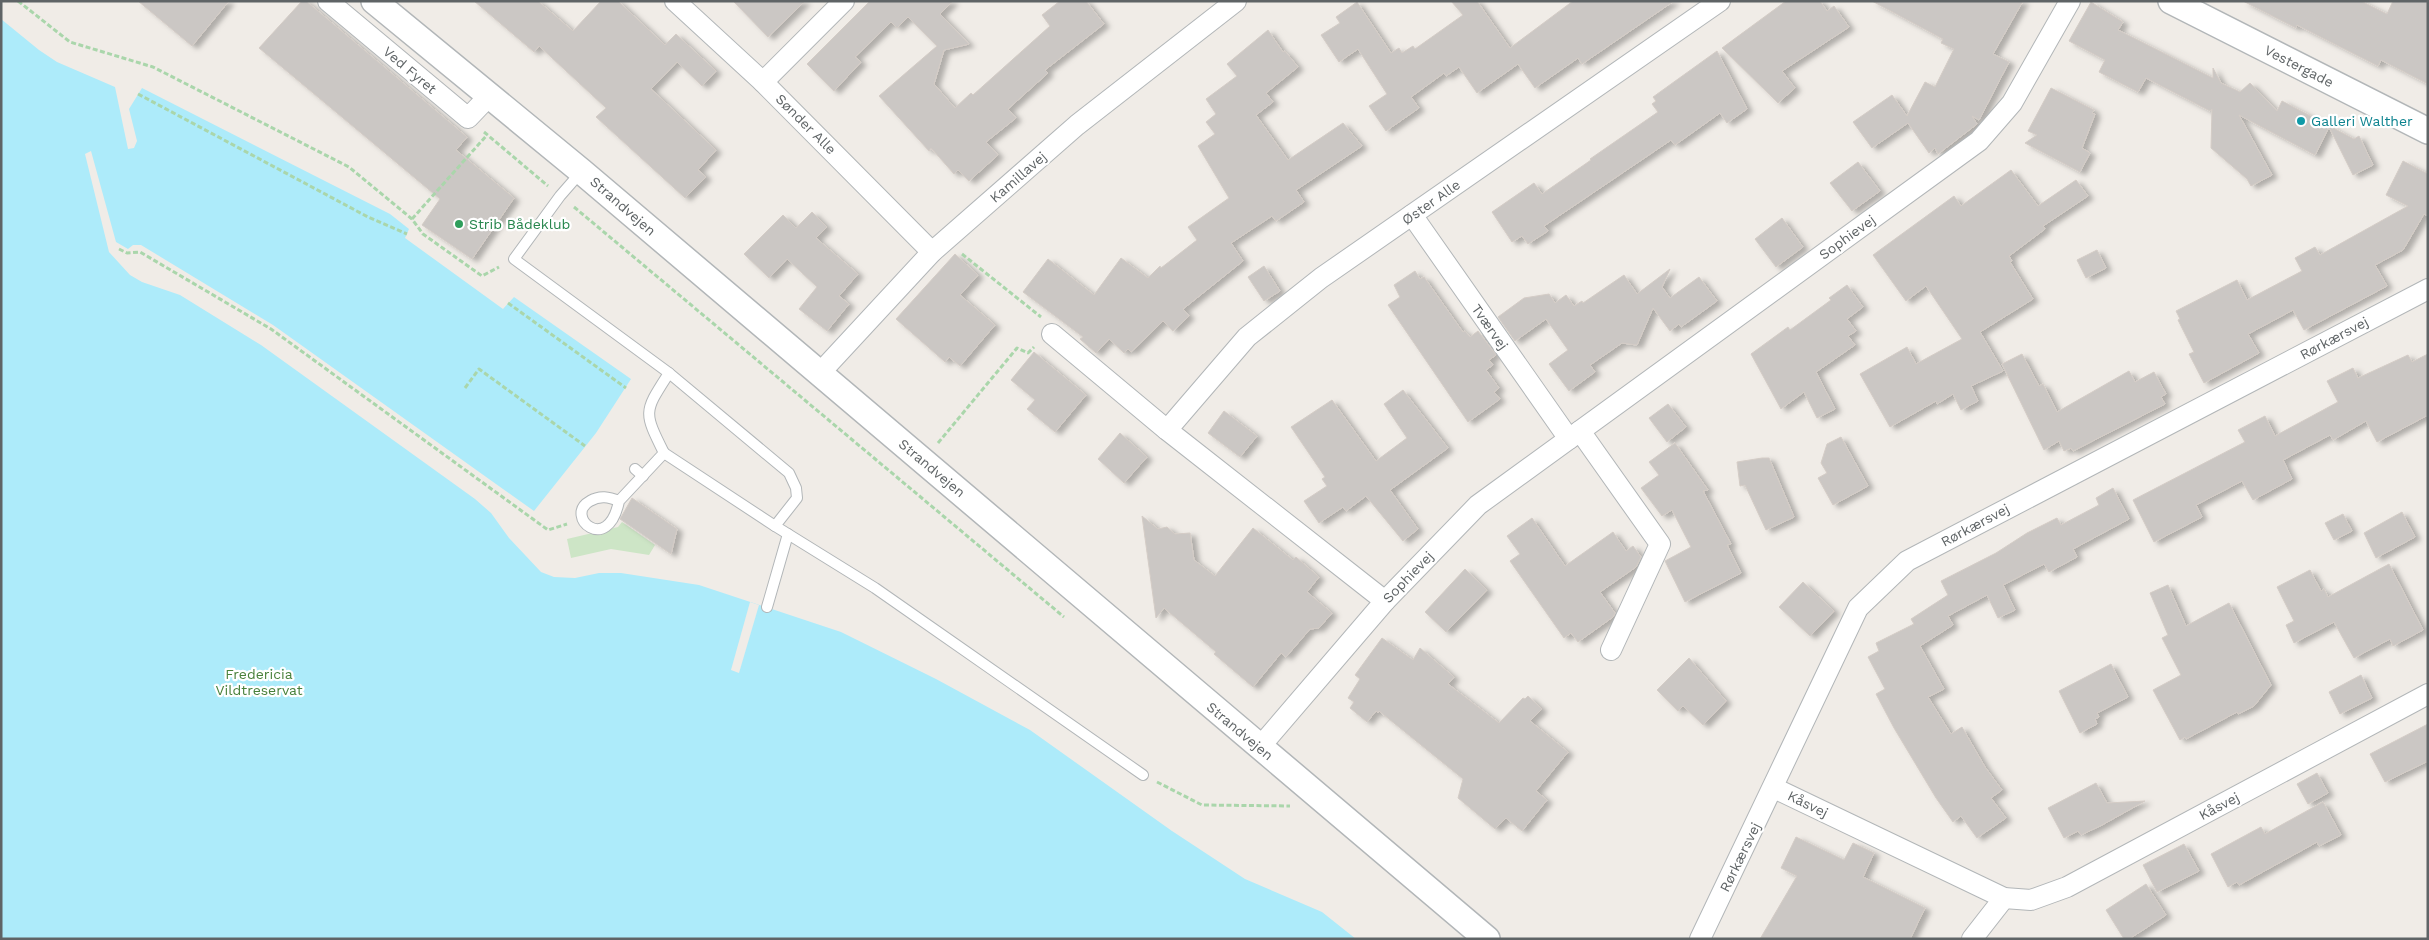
<svg xmlns="http://www.w3.org/2000/svg" width="2429" height="940" font-family="'Work Sans',sans-serif">
	<style>
		.green { fill: #cde5c6 }
		.water { fill: #adebfa }
		.pier { fill: #f0ece7 }
		.building { fill: #cbc7c4; stroke: #d4ccc6; filter: url(#shadow) }
		.lines { fill: none; stroke-linecap: round; stroke-linejoin: round }
		.service-casing { stroke: #b2b6b8; stroke-width: 12 }
		.minor-casing { stroke: #b2b6b8; stroke-width: 22 }
		.tertiary-casing { stroke: #b2b6b8; stroke-width: 28 }
		.path { stroke: #aad6ab; stroke-width: 3; stroke-dasharray: 5 2.5; stroke-linecap: butt }
		.service { stroke: #fff; stroke-width: 10 }
		.minor { stroke: #fff; stroke-width: 20 }
		.tertiary { stroke: #fff; stroke-width: 25 }
		.culture-dot { fill: #0f9aa8; stroke: #fff; stroke-width: 2 }
		.leisure-dot { fill: #2e9e5b; stroke: #fff; stroke-width: 2 }
		.labels { text-anchor: middle; dominant-baseline: central; stroke-width: 4.5; stroke-linejoin: round; paint-order: stroke }
		.street-label { font-size: 14px; fill: #5f6466; stroke: #fff }
		.culture-label { font-size: 14px; fill: #0d838f; stroke: #fff; text-anchor: start }
		.leisure-label { font-size: 14px; fill: #27864d; stroke: #fff; text-anchor: start }
		.park-label { font-size: 14px; fill: #48813b; stroke: #fff }
	</style>
	<defs>
		<filter id="shadow"><feDropShadow dx="5.5" dy="3" stdDeviation="2.5" flood-color="#0004"/></filter>
	</defs>
	<rect width="100%" height="100%" fill="#f0ece7"/>
	<path class="green" d="M622,522L655,545L649,555L611,549L571,558L567,539L618,527Z"/>
	<path class="water" d="M1,19L39,50L57,62L115,87L128,149L134,148L137,141L129,109L142,88L390,214L409,229L405,238L503,309L514,297L631,379L596,433L534,511L273,325L141,245H133L128,249L116,242L91,151L85,154L109,252L130,275L142,282L180,295L261,345L475,499L491,513L509,538L541,572L554,577L575,578L599,573H621L699,585L841,632L936,679L1030,730L1172,831L1245,879L1322,912L1356,939H1Z"/>
	<path class="pier" d="M750,602L759,605L739,673L731,670Z"/>
	<g class="building">
		<path d="M138,1H229L192,46Z"/>
		<path d="M302,1H306L467,137L456,150L514,198L472,259L422,225L440,199L259,48Z"/>
		<path d="M474,1H538L573,31L601,1H618L665,45L676,34L716,71L702,86L677,62L651,89L716,150L698,170L706,177L685,198L596,117L606,108L539,46L534,52Z"/>
		<path d="M733,1H805L768,37Z"/>
		<path d="M870,1H953L940,14L969,44L944,50L934,84L955,108L971,93L973,95L1050,26L1042,15L1060,1H1086L1104,24L1045,70L1048,73L1008,109L1016,118L986,142L998,155L969,181L958,170L954,174L931,148L929,151L879,96L937,46L908,17L897,28L891,22L855,57L861,62L834,91L807,64Z"/>
		<path d="M1451,1H1477L1510,48L1573,1H1674L1582,64L1578,58L1535,88L1518,64L1477,93L1459,67L1446,76L1444,73L1411,97L1419,108L1386,131L1369,106L1387,94L1358,49L1339,62L1321,35L1340,23L1336,17L1357,2L1391,53L1399,48L1402,53L1413,46L1415,49L1463,15Z"/>
		<path d="M1786,1H1820L1827,11L1834,6L1849,27L1782,71L1795,88L1778,103L1722,48Z"/>
		<path d="M1872,1H2023L1993,54L2009,62L1979,120L1972,116L1977,124L1938,154L1935,148L1929,153L1908,123L1872,148L1853,122L1892,95L1907,116L1925,82L1935,87L1954,49L1941,43L1943,39Z"/>
		<path d="M2243,1H2361L2387,14L2393,1H2428V84L2381,60L2378,66L2297,25L2296,28Z"/>
		<path d="M2091,2L2123,22L2118,30L2213,78V68L2221,83L2240,92L2250,83L2277,111L2282,101L2354,139L2359,136L2373,165L2353,175L2329,127L2315,155L2239,115L2272,175L2251,186L2247,179L2211,148L2212,109L2210,111L2146,78L2138,92L2099,72L2105,60L2069,41Z"/>
		<path d="M1268,30L1283,52L1285,51L1298,67L1266,93L1273,102L1256,115L1288,160L1343,123L1362,146L1296,190L1304,202L1276,221L1272,216L1231,243L1243,261L1183,309L1189,316L1173,331L1163,321L1131,352L1128,349L1124,353L1109,339L1096,353L1080,339L1083,337L1023,292L1048,259L1094,295L1121,258L1148,278L1160,266L1161,268L1197,240L1188,227L1229,198L1198,146L1215,134L1206,122L1216,114L1206,99L1237,76L1227,64Z"/>
		<path d="M1717,51L1747,109L1727,123L1720,113L1675,145L1671,140L1544,226L1548,231L1528,244L1522,236L1512,242L1492,212L1534,183L1542,194L1591,160L1590,159L1658,112L1652,104L1656,101L1653,97Z"/>
		<path d="M2051,88L2094,110L2092,113L2095,114L2082,148L2090,153L2080,172L2025,143L2037,135L2028,131Z"/>
		<path d="M2403,161L2428,174V216L2424,214L2403,250L2375,265L2387,286L2304,330L2293,310L2248,334L2259,353L2204,383L2189,354L2194,352L2178,320L2180,319L2176,311L2237,280L2247,300L2302,271L2295,258L2315,247L2320,255L2408,206L2386,195Z"/>
		<path d="M1858,162L1880,191L1852,211L1830,183Z"/>
		<path d="M2011,170L2038,206L2076,180L2088,196L2043,226L2045,229L2009,256L2012,261L2010,262L2033,299L1980,332L2003,371L1971,386L1978,401L1961,410L1953,394L1937,404L1936,401L1890,427L1860,374L1907,347L1916,364L1962,339L1926,286L1906,301L1873,255L1954,196L1961,206Z"/>
		<path d="M812,212L827,227L816,238L858,274L839,296L849,304L827,331L799,309L817,287L787,259L769,278L744,254L783,215L796,228Z"/>
		<path d="M1782,218L1803,247L1776,267L1755,239Z"/>
		<path d="M2097,250L2106,268L2086,278L2077,260Z"/>
		<path d="M955,254L978,275L960,295L995,325L960,366L949,357L945,362L896,319Z"/>
		<path d="M1264,266L1280,291L1264,301L1248,277Z"/>
		<path d="M1670,269L1662,287L1670,298L1699,277L1717,301L1681,327L1679,324L1670,331L1653,308L1637,345L1622,343L1590,365L1595,372L1569,391L1549,364L1568,350L1546,319L1515,341L1498,317L1524,298L1549,294L1555,303L1566,295L1574,306L1582,301L1583,303L1624,275L1637,294Z"/>
		<path d="M1415,271L1420,279L1424,277L1463,332L1465,331L1470,337L1478,331L1496,355L1489,360L1493,365L1486,370L1499,388L1494,392L1500,399L1468,422L1388,305L1400,297L1394,285Z"/>
		<path d="M1847,285L1863,307L1847,319L1856,331L1848,336L1855,345L1816,372L1835,409L1817,418L1804,392L1781,409L1751,354L1788,327L1790,330L1831,300L1829,298Z"/>
		<path d="M1034,352L1086,395L1055,432L1027,409L1035,400L1011,380Z"/>
		<path d="M2022,354L2039,386L2043,384L2057,412L2129,371L2135,382L2154,372L2166,394L2161,397L2165,404L2073,451L2071,448L2064,451L2059,441L2044,450L2002,364Z"/>
		<path d="M2428,354V415L2377,442L2366,421L2333,440L2330,435L2283,460L2292,479L2253,500L2242,481L2196,505L2202,517L2154,542L2133,500L2245,442L2238,430L2265,416L2275,436L2338,402L2327,381L2353,368L2358,378L2408,355L2412,362Z"/>
		<path d="M1403,390L1448,448L1390,490L1418,529L1403,541L1366,496L1346,511L1343,507L1319,523L1304,501L1327,486L1322,479L1325,477L1291,427L1332,400L1376,461L1407,438L1384,404Z"/>
		<path d="M1668,404L1686,427L1667,442L1649,418Z"/>
		<path d="M1224,411L1257,436L1240,457L1208,433Z"/>
		<path d="M1120,433L1147,457L1124,483L1098,459Z"/>
		<path d="M1841,437L1868,486L1833,505L1818,478L1827,473L1821,463L1827,444Z"/>
		<path d="M1675,443L1708,490L1703,491L1731,544L1727,545L1741,573L1685,602L1665,561L1691,547L1672,510L1662,516L1641,488L1659,475L1649,462Z"/>
		<path d="M1762,458H1769L1794,517L1766,530L1745,485L1740,486L1737,462Z"/>
		<path d="M2113,488L2129,519L2073,549L2077,557L2049,572L2044,564L2003,585L2015,610L1998,618L1987,595L1948,616L1953,625L1920,646L1944,689L1928,697L1951,734L1962,727L1985,767L2002,790L1991,798L2006,818L1977,838L1961,816L1953,822L1936,798L1894,728L1876,694L1885,689L1868,657L1879,651L1876,643L1914,624L1911,619L1948,595L1941,581L1996,553L2027,533L2057,518L2061,525L2099,505L2096,498Z"/>
		<path d="M632,498L677,529L671,554L620,519Z"/>
		<path d="M2402,512L2415,537L2376,558L2364,533Z"/>
		<path d="M2343,514L2352,531L2334,540L2325,523Z"/>
		<path d="M1142,516L1158,529L1167,527L1175,534L1190,533L1194,560L1215,576L1253,528L1293,560L1296,557L1319,577L1307,592L1332,613L1319,628L1310,629L1286,657L1281,653L1253,687L1214,654L1216,652L1164,608L1156,618Z"/>
		<path d="M1532,518L1565,566L1613,532L1626,551L1633,546L1641,557L1636,567L1600,592L1615,613L1613,617L1578,642L1571,633L1564,638L1510,561L1520,554L1507,536Z"/>
		<path d="M2389,564L2423,630L2393,646L2390,639L2354,658L2334,622L2294,643L2286,625L2294,621L2277,587L2310,570L2321,591L2324,589L2328,597Z"/>
		<path d="M1465,569L1487,590L1446,632L1425,612Z"/>
		<path d="M1803,582L1834,611L1810,636L1779,607Z"/>
		<path d="M2168,585L2186,626L2229,603L2271,685L2254,706L2238,714L2237,712L2186,739L2185,737L2180,740L2153,690L2181,675L2162,638L2168,635L2150,593Z"/>
		<path d="M1382,638L1413,660L1420,648L1454,677L1448,684L1499,723L1523,698L1525,699L1528,696L1542,709L1530,721L1568,752L1536,791L1547,800L1522,831L1506,818L1495,829L1458,798L1463,779L1379,711L1378,713L1376,711L1367,722L1350,708L1354,702L1348,698L1360,679L1355,675Z"/>
		<path d="M1689,658L1726,701L1703,725L1683,706L1678,711L1657,690Z"/>
		<path d="M2111,664L2128,697L2097,713L2099,717L2095,719L2097,724L2080,733L2059,691Z"/>
		<path d="M2361,675L2372,698L2340,714L2329,692Z"/>
		<path d="M2428,724V761L2385,782L2370,754Z"/>
		<path d="M2317,773L2328,793L2308,804L2297,784Z"/>
		<path d="M2096,783L2107,803L2145,801L2102,825L2081,835L2078,831L2064,838L2048,808Z"/>
		<path d="M2323,802L2341,835L2319,846L2317,842L2239,885L2237,882L2228,887L2211,854L2261,827L2265,834Z"/>
		<path d="M1796,837L1844,860L1853,843L1874,853L1863,877L1925,908L1910,939H1760L1797,876L1781,868Z"/>
		<path d="M2184,844L2199,871L2157,892L2143,865Z"/>
		<path d="M2146,884L2166,915L2129,939H2124L2106,910Z"/>
	</g>
	<g class="lines">
		<g class="service-casing">
			<g id="service">
				<path d="M581,172L560,196L514,259L669,373L789,473L796,488L797,498L775,526"/>
				<path d="M664,453L775,526L875,588L1143,775"/>
				<path d="M635,469L643,476"/>
				<path d="M619,501C608,556 563,516 590,501C600,495 609,497 619,501L664,453C643,411 644,412 669,373"/>
				<path d="M767,607L788,534"/>
			</g>
		</g>
		<g class="minor-casing">
			<g id="minor">
				<path d="M328,1L468,118L490,95"/>
				<path d="M675,1L763,82L932,252"/>
				<path d="M763,82L844,1"/>
				<path d="M1412,215L1569,439"/>
				<path d="M1052,334L1167,430L1385,601"/>
				<path d="M819,374L932,252L1077,125L1236,1"/>
				<path d="M1167,430L1247,337L1321,278L1720,1"/>
				<path d="M1580,431L1660,544L1611,650"/>
				<path d="M1259,748L1385,601L1478,505L1979,141L2012,103L2070,1"/>
				<path d="M1774,788L2004,898L2031,900L2067,887L2428,694"/>
				<path d="M1700,939L1858,608L1907,561L2428,289"/>
				<path d="M1972,939L2004,898"/>
			</g>
		</g>
		<g class="tertiary-casing">
			<g id="tertiary">
				<path d="M374,1L581,171L1487,939"/>
				<path d="M2171,1L2428,131"/>
			</g>
		</g>
		<g class="path">
			<path d="M18,1L70,42L153,67L349,167L412,219L423,234L482,276L499,267"/>
			<path d="M138,94L368,217L407,234"/>
			<path d="M484,132L548,186"/>
			<path d="M574,207L1064,617"/>
			<path d="M412,219L487,135"/>
			<path d="M119,249L127,253L140,252L271,329L548,530L567,524"/>
			<path d="M962,254L1041,317"/>
			<path d="M508,303L626,388"/>
			<path d="M465,388L479,369L585,446"/>
			<path d="M938,443L1017,348L1028,353L1034,347"/>
			<path d="M1157,782L1202,805L1290,806"/>
		</g>
		<use href="#service" class="service"/>
		<use href="#minor" class="minor"/>
		<use href="#tertiary" class="tertiary"/>
	</g>
	<circle class="culture-dot" cx="2301" cy="121" r="5"/>
	<circle class="leisure-dot" cx="459" cy="224" r="5"/>
	<g class="labels">
		<g class="street-label">
			<text transform="translate(2299 66) rotate(27)">Vestergade</text>
			<text transform="translate(410 70) rotate(40)">Ved Fyret</text>
			<text transform="translate(806 124) rotate(45)">Sønder Alle</text>
			<text transform="translate(1018 177) rotate(-41)">Kamillavej</text>
			<text transform="translate(1431 202) rotate(-35)">Øster Alle</text>
			<text transform="translate(623 206) rotate(41)">Strandvejen</text>
			<text transform="translate(1847 237) rotate(-36)">Sophievej</text>
			<text transform="translate(1490 327) rotate(55)">Tværvej</text>
			<text transform="translate(2334 338) rotate(-28)">Rørkærsvej</text>
			<text transform="translate(932 468) rotate(40)">Strandvejen</text>
			<text transform="translate(1975 525) rotate(-28)">Rørkærsvej</text>
			<text transform="translate(1408 577) rotate(-46)">Sophievej</text>
			<text transform="translate(1240 731) rotate(40)">Strandvejen</text>
			<text transform="translate(1808 804) rotate(26)">Kåsvej</text>
			<text transform="translate(2219 806) rotate(-28)">Kåsvej</text>
			<text transform="translate(1740 857) rotate(-64)">Rørkærsvej</text>
		</g>
		<g class="culture-label">
			<text x="2311" y="121">Galleri Walther</text>
		</g>
		<g class="leisure-label">
			<text x="469" y="224">Strib Bådeklub</text>
		</g>
		<g class="park-label">
			<text x="259" y="674">Fredericia<tspan x="259" dy="16">Vildtreservat</tspan></text>
		</g>
	</g>
	<rect width="2429" height="940" fill="none" stroke="#5f6466" stroke-width="5"/>
</svg>
